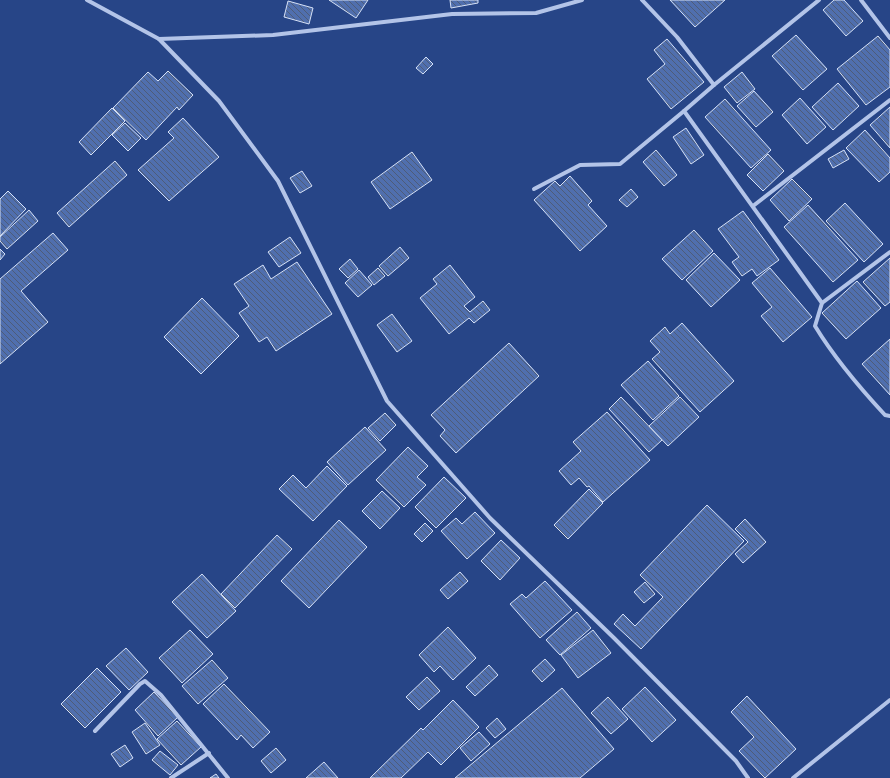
<svg xmlns="http://www.w3.org/2000/svg" width="890" height="778" font-family="'Open Sans',sans-serif">
	<style>
		.building { fill: url(#building-back-hatch); stroke: #d6e1f6 }
		.lines { fill: none; stroke-linecap: round; stroke-linejoin: round }
		.street { stroke: #b3c4e8; stroke-width: 4 }
	</style>
	<defs>
		<pattern id="building-back-hatch" width="6" height="6" patternUnits="userSpaceOnUse"><rect width="6" height="6" fill="#506fae"/><path d="M-1 5l2 2M0 0l6 6M5-1l2 2" fill="none" stroke="#4e5c78"/></pattern>
	</defs>
	<rect width="100%" height="100%" fill="#274587"/>
	<g class="building">
		<path d="M329,0H368L356,18Z"/>
		<path d="M450,0H478V3L451,8Z"/>
		<path d="M670,0H725L695,27Z"/>
		<path d="M834,0H844L863,21L846,36L823,10Z"/>
		<path d="M288,1L313,8L309,24L284,17Z"/>
		<path d="M796,35L827,69L803,90L772,56Z"/>
		<path d="M878,36L890,50V87L866,105L837,69Z"/>
		<path d="M667,39L704,82L671,109L647,79L665,64L654,50Z"/>
		<path d="M426,57L433,64L423,74L416,68Z"/>
		<path d="M168,71L193,95L179,110L177,107L146,140L113,108L148,72L158,81Z"/>
		<path d="M742,72L755,89L737,103L724,87Z"/>
		<path d="M838,83L859,106L833,130L812,107Z"/>
		<path d="M754,91L773,112L756,127L737,106Z"/>
		<path d="M800,98L826,127L807,144L782,115Z"/>
		<path d="M725,99L771,150L751,168L705,117Z"/>
		<path d="M890,107V148L870,125Z"/>
		<path d="M112,108L125,121L91,155L79,142Z"/>
		<path d="M183,118L219,157L169,201L138,170L174,138L168,132Z"/>
		<path d="M125,123L141,138L128,151L112,135Z"/>
		<path d="M686,128L704,155L691,164L673,137Z"/>
		<path d="M865,130L890,158V172L879,182L846,148Z"/>
		<path d="M656,150L677,175L664,186L643,162Z"/>
		<path d="M844,150L849,159L833,168L828,159Z"/>
		<path d="M412,152L432,180L390,209L371,182Z"/>
		<path d="M768,154L784,171L763,191L747,175Z"/>
		<path d="M115,161L127,175L69,227L57,213Z"/>
		<path d="M302,171L312,186L300,193L290,178Z"/>
		<path d="M570,176L592,201L588,205L607,226L580,251L534,200L555,181L560,186Z"/>
		<path d="M792,179L812,199L789,221L770,200Z"/>
		<path d="M631,189L638,197L627,207L619,200Z"/>
		<path d="M8,191L26,209L0,236V199Z"/>
		<path d="M845,203L883,244L864,262L826,221Z"/>
		<path d="M808,205L858,260L833,282L784,227Z"/>
		<path d="M29,210L38,221L7,249L0,241V237Z"/>
		<path d="M743,211L779,260L757,276L752,269L742,276L732,262L739,257L718,229Z"/>
		<path d="M694,230L713,251L682,280L662,259Z"/>
		<path d="M53,233L68,250L21,291L48,322L0,364V279Z"/>
		<path d="M290,237L301,253L279,267L268,252Z"/>
		<path d="M400,247L409,258L388,276L379,266Z"/>
		<path d="M0,249L5,254L0,260Z"/>
		<path d="M714,253L740,280L711,307L686,280Z"/>
		<path d="M890,258V302L885,306L863,282Z"/>
		<path d="M350,259L358,269L348,278L339,269Z"/>
		<path d="M297,262L332,314L276,351L267,337L259,342L239,313L249,306L234,284L263,265L271,279Z"/>
		<path d="M450,265L475,297L464,306L470,312L483,301L490,310L474,323L469,318L449,334L420,298L437,284L433,279Z"/>
		<path d="M378,268L385,276L374,285L368,277Z"/>
		<path d="M770,268L812,317L783,342L761,316L772,307L752,283Z"/>
		<path d="M359,270L372,285L358,297L345,283Z"/>
		<path d="M857,281L881,308L846,339L822,313Z"/>
		<path d="M202,298L239,336L201,374L164,337Z"/>
		<path d="M392,314L412,341L397,352L377,325Z"/>
		<path d="M682,323L734,381L700,412L652,359L660,352L650,341L665,327L670,334Z"/>
		<path d="M890,339V395L862,364Z"/>
		<path d="M509,343L539,376L456,453L440,436L445,430L431,415Z"/>
		<path d="M648,361L679,396L653,420L621,385Z"/>
		<path d="M621,397L662,440L649,452L609,409Z"/>
		<path d="M680,397L699,417L668,446L649,426Z"/>
		<path d="M607,412L650,460L603,502L589,486L587,487L579,478L571,485L559,471L581,451L573,442Z"/>
		<path d="M385,413L396,425L380,441L368,428Z"/>
		<path d="M365,427L386,450L348,485L327,462Z"/>
		<path d="M408,447L428,466L417,477L426,485L404,507L376,480Z"/>
		<path d="M327,466L347,486L313,521L279,489L293,475L306,488Z"/>
		<path d="M444,477L466,498L436,528L415,507Z"/>
		<path d="M589,489L603,503L568,539L554,525Z"/>
		<path d="M382,491L400,508L380,529L362,511Z"/>
		<path d="M707,505L744,541L641,649L614,624L623,614L635,626L663,597L640,575Z"/>
		<path d="M475,512L495,533L467,559L441,531L456,518L462,524Z"/>
		<path d="M745,519L766,542L743,563L735,554L748,542L735,529Z"/>
		<path d="M339,520L367,547L309,608L281,581Z"/>
		<path d="M425,523L433,531L422,542L414,534Z"/>
		<path d="M277,535L292,549L235,608L221,594Z"/>
		<path d="M501,540L520,558L500,580L481,561Z"/>
		<path d="M460,572L468,581L448,599L440,590Z"/>
		<path d="M202,574L236,611L207,638L172,602Z"/>
		<path d="M545,581L572,610L540,638L510,604L522,594L526,598Z"/>
		<path d="M645,582L655,594L644,603L634,592Z"/>
		<path d="M577,612L591,628L560,655L546,640Z"/>
		<path d="M448,627L476,658L453,680L440,666L434,672L419,655Z"/>
		<path d="M190,630L213,654L182,683L159,658Z"/>
		<path d="M593,630L611,653L578,678L561,655Z"/>
		<path d="M126,648L148,672L129,690L106,666Z"/>
		<path d="M545,659L555,670L542,682L532,671Z"/>
		<path d="M212,660L228,678L198,704L182,686Z"/>
		<path d="M489,665L498,675L475,696L466,687Z"/>
		<path d="M97,668L121,692L85,728L61,704Z"/>
		<path d="M427,677L440,691L419,710L406,697Z"/>
		<path d="M224,684L270,732L253,748L241,735L237,740L203,704Z"/>
		<path d="M645,687L676,720L652,742L622,709Z"/>
		<path d="M562,688L614,749L580,778H455Z"/>
		<path d="M154,692L178,717L158,736L135,710Z"/>
		<path d="M747,696L796,749L765,778L739,751L754,737L731,712Z"/>
		<path d="M608,697L628,719L611,734L591,713Z"/>
		<path d="M453,700L479,727L441,765L428,752L401,778H370L421,728L423,730Z"/>
		<path d="M497,718L506,729L495,738L486,728Z"/>
		<path d="M177,721L201,747L181,765L157,739Z"/>
		<path d="M145,723L160,745L146,754L132,732Z"/>
		<path d="M479,732L490,744L471,761L460,748Z"/>
		<path d="M125,745L133,758L120,767L111,754Z"/>
		<path d="M276,748L286,760L271,773L261,761Z"/>
		<path d="M160,751L178,765L170,775L152,760Z"/>
		<path d="M324,762L338,778H306Z"/>
		<path d="M216,774L219,778H210Z"/>
	</g>
	<g class="lines">
		<g class="street">
			<path d="M87,0L159,39L219,101L278,181L387,401L490,518L614,638L736,761L748,778"/>
			<path d="M642,0L677,37L714,85L819,0"/>
			<path d="M861,0L890,38"/>
			<path d="M159,39L273,35L452,14L536,13L582,0"/>
			<path d="M714,85L684,111L822,303L815,326C835,359 859,387 885,415L890,416"/>
			<path d="M534,189L580,165L620,164L684,111"/>
			<path d="M753,206L890,100"/>
			<path d="M822,303L890,252"/>
			<path d="M95,731L140,684L145,681L161,695L228,778"/>
			<path d="M171,778L209,753"/>
			<path d="M793,778L890,700"/>
		</g>
	</g>
</svg>
